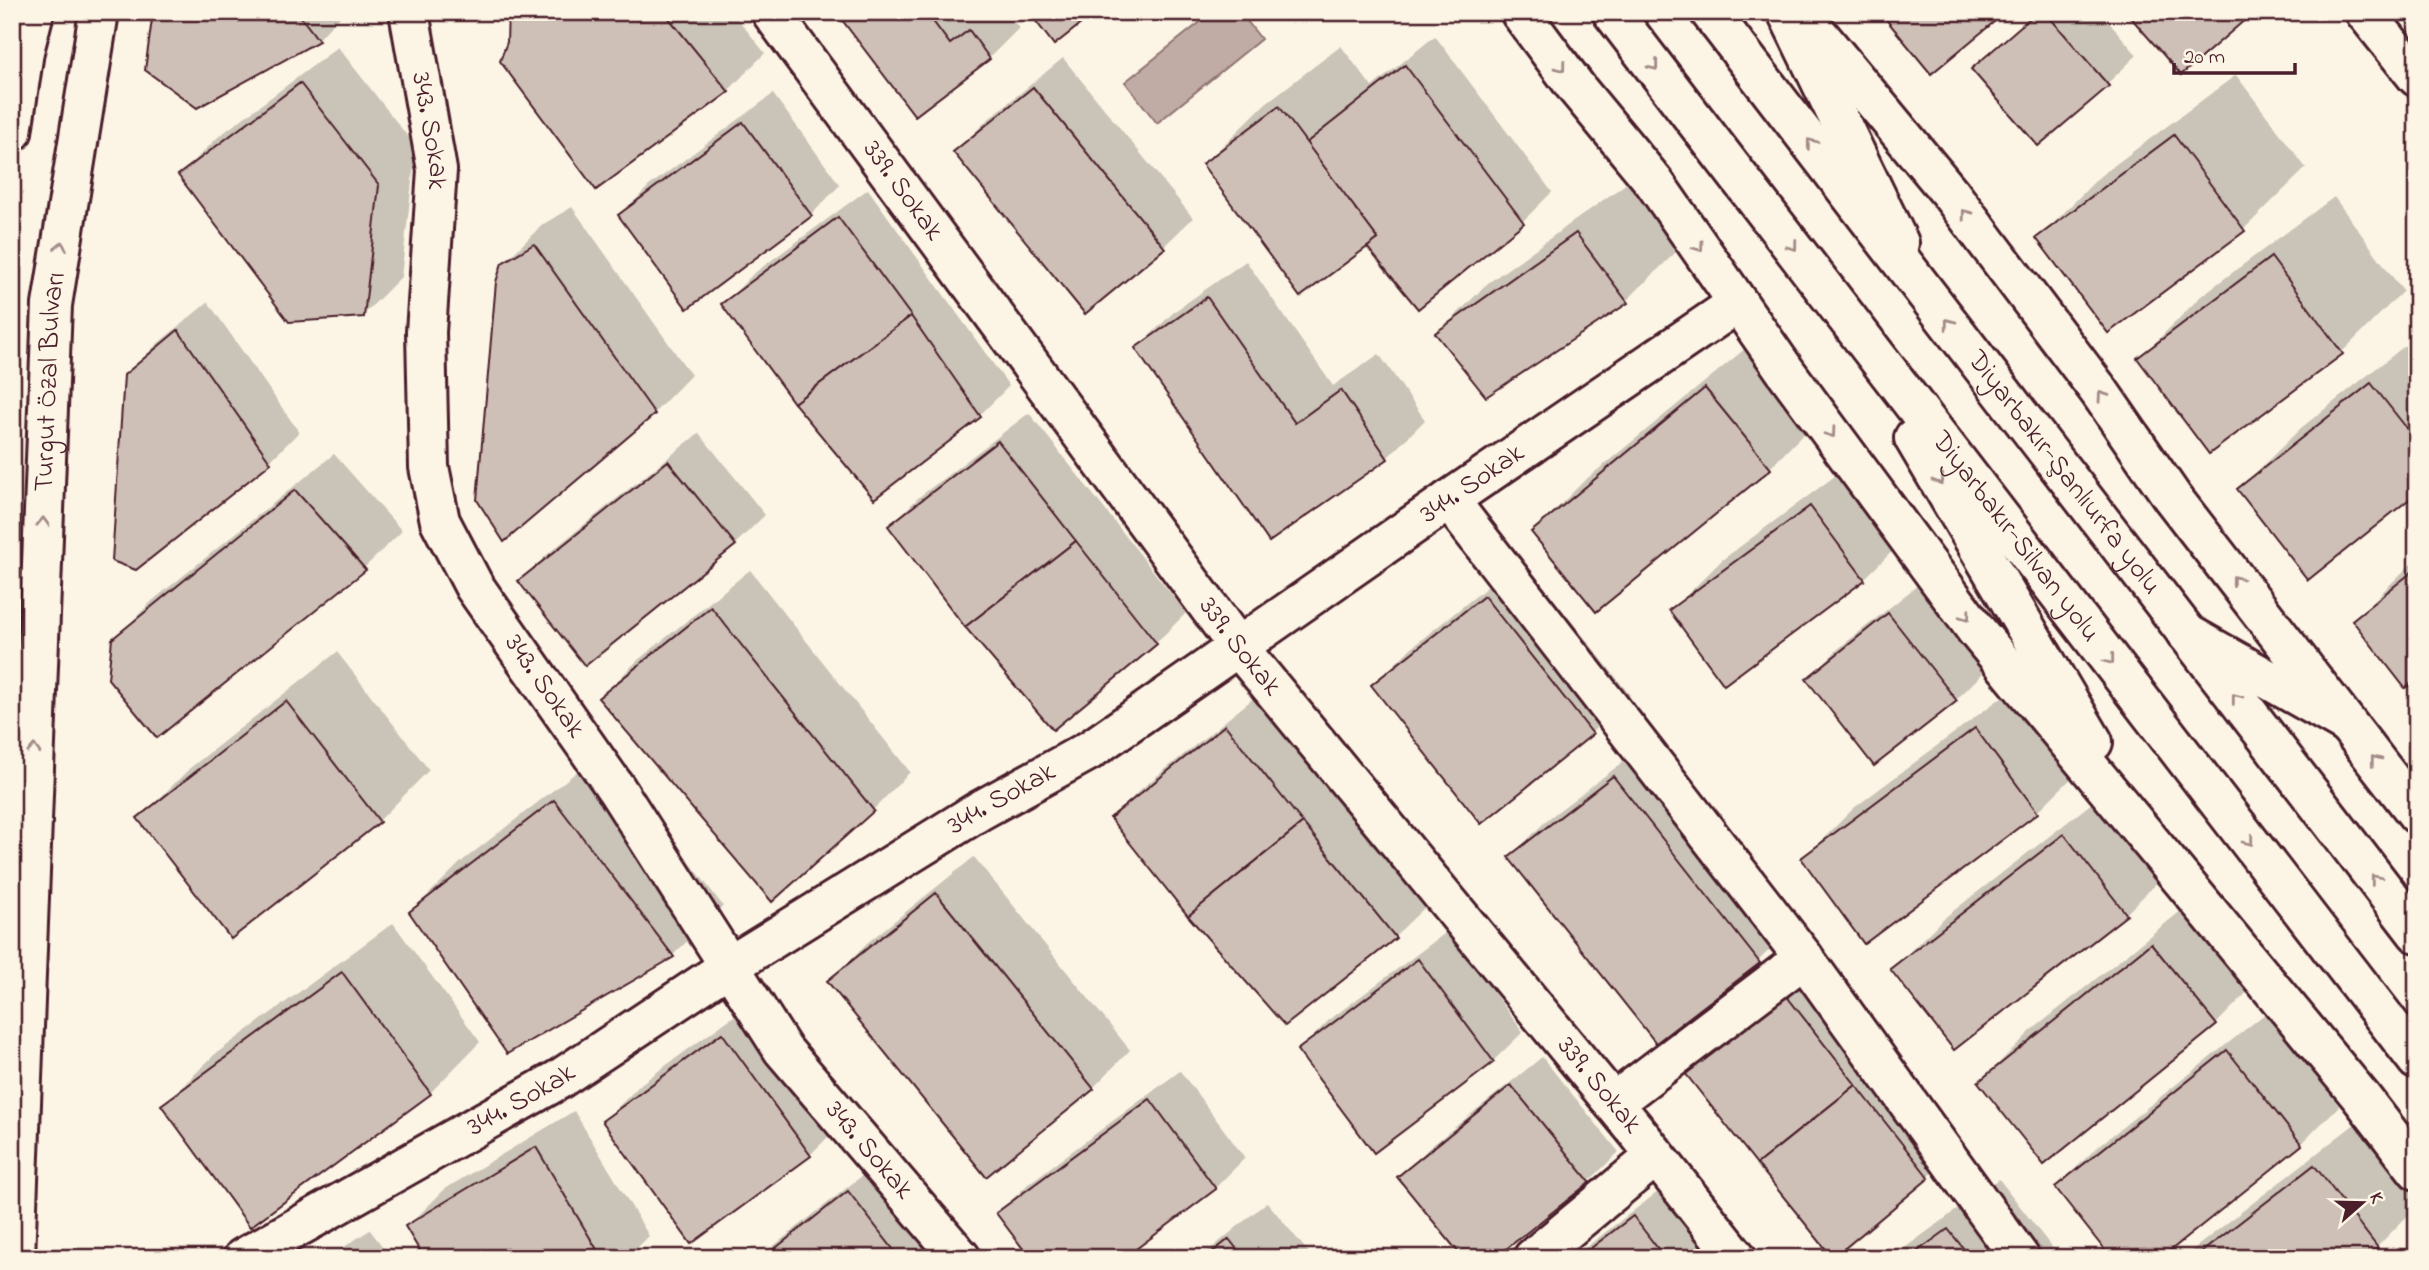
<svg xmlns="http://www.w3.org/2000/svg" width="2429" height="1270" font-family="'Indie Flower',sans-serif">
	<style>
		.water { fill: #c0aca5; stroke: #917474; stroke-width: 2 }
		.shadow { fill: #0003 }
		.building { fill: #cfc0b7; stroke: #4a1f2b; stroke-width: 2 }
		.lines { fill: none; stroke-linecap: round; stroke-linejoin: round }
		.street-casing { stroke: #4a1f2b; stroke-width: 44 }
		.secondary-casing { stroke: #4a1f2b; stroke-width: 44 }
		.highway-casing { stroke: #4a1f2b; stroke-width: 44 }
		.street { stroke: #fcf5e5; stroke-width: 38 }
		.secondary { stroke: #fcf5e5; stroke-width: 38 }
		.highway { stroke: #fcf5e5; stroke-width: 38 }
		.oneway { stroke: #a38a88 }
		.labels { text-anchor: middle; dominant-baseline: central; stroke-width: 6; stroke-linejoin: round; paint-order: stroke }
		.street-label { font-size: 28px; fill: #4a1f2b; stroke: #fcf5e5 }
	</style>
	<rect width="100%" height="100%" fill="#fcf5e5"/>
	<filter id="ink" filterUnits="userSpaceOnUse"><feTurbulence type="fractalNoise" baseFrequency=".0143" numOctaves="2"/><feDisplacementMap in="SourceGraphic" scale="14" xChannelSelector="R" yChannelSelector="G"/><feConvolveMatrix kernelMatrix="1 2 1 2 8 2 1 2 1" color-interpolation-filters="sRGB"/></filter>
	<g filter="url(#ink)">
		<path class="water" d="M1213,12H1240L1261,39L1157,123L1125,82Z"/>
		<g class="shadow">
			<path d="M155,12H345L318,39L197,106Z"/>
			<path d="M511,12H732L765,53L728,91L509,42Z"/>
			<path d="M838,12H978L981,16L985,12H1006L1019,28L989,58L916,114Z"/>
			<path d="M2035,12H2100L2137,55L2107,84L1974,69Z"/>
			<path d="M1435,36L1552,192L1523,221L1419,306L1370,247L1204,164L1266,103L1341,46L1372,87Z"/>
			<path d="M338,47L416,147L401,277L363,315L180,175L218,137Z"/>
			<path d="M1063,58L1193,218L1163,247L956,152L985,122Z"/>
			<path d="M2236,75L2306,168L2244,229L2108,331L2039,238L2100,176Z"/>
			<path d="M773,94L840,185L811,215L620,216L649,186Z"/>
			<path d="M1627,183L1677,251L1626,301L1438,333L1488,283Z"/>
			<path d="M868,189L1009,386L980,415L724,304L753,274Z"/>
			<path d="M2334,197L2403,291L2342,352L2140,358L2201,296Z"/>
			<path d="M572,207L691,375L654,413L503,264L542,225Z"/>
			<path d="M1246,261L1333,386L1379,354L1425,420L1387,458L1270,539L1137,348L1175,311Z"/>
			<path d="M208,302L299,432L270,461L126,375L156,345Z"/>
			<path d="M2417,336V491L2239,489L2301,428Z"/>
			<path d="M1757,339L1820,417L1770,468L1597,610L1533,532L1583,482Z"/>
			<path d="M1029,413L1186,613L1156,643L1053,727L890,526L919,497Z"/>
			<path d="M699,433L765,515L735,544L520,581L550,552Z"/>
			<path d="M334,454L402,531L364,568L114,640L152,601Z"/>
			<path d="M1862,456L1915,529L1864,579L1672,610L1722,560Z"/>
			<path d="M2417,558V677L2354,620Z"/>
			<path d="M1522,559L1630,695L1592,732L1481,821L1373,686L1411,648Z"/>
			<path d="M750,570L910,772L873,810L600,698L638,660Z"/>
			<path d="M1918,585L1986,670L1956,700L1875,764L1808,679L1838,649Z"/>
			<path d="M337,652L429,770L379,821L140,818L190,768Z"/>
			<path d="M2026,679L2088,762L2037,812L1803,859L1854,808Z"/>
			<path d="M1255,697L1424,908L1394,937L1112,818L1141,789Z"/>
			<path d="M1652,740L1796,924L1758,961L1510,857L1548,819Z"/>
			<path d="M605,750L723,906L672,956L411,912L461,862Z"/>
			<path d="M2115,785L2176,863L2126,914L1892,969L1943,919Z"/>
			<path d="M974,857L1130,1050L1093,1088L830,981L867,943Z"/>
			<path d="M2202,894L2266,973L2216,1024L1980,1082L2031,1031Z"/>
			<path d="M393,923L480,1042L430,1093L250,1225L163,1106L214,1055Z"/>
			<path d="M1448,931L1523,1032L1493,1061L1300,1050L1329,1020Z"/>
			<path d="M1815,966L1957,1147L1928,1177L1688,1073L1717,1044Z"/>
			<path d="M760,997L848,1117L810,1155L604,1121L642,1083Z"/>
			<path d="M2266,1013L2339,1106L2301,1144L2158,1258L2057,1187L2095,1149Z"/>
			<path d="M1542,1057L1619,1152L1589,1181L1492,1258L1400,1177L1429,1148Z"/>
			<path d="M1180,1071L1245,1158L1215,1188L999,1213L1028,1184Z"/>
			<path d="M574,1111L649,1236L627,1258H426L407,1227L445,1189Z"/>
			<path d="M2365,1116L2417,1183V1206L2377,1247L2362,1258H2182Z"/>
			<path d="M878,1163L952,1258H760L766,1252Z"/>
			<path d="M1999,1179L2060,1258H1892L1895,1255Z"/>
			<path d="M1663,1188L1706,1245L1693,1258H1572Z"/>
			<path d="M1267,1202L1313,1258H1200Z"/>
			<path d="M370,1230L391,1258H327Z"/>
			<path d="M2417,1246V1258H2402Z"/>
		</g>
		<g class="building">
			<path d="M153,12H297L319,41L197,108L145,70Z"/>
			<path d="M508,12H664L729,92L596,190L500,61L507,42Z"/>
			<path d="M836,12H926L950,44L969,30L990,59L915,116Z"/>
			<path d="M1029,12H1096L1054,45Z"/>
			<path d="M1880,12H2006L1931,74Z"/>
			<path d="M2037,12H2045L2109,86L2038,146L1971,69Z"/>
			<path d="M2126,12H2254L2181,75Z"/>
			<path d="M1405,65L1524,223L1418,309L1367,247L1378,239L1306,143Z"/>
			<path d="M300,83L379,185L364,317L289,322L178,175Z"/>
			<path d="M1033,87L1165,248L1085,314L953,152Z"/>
			<path d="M1279,106L1378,239L1300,297L1202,164Z"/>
			<path d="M743,122L812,216L687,309L618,215Z"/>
			<path d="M2174,135L2245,231L2108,333L2036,238Z"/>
			<path d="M838,217L911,316L794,403L721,304Z"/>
			<path d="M1576,233L1628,303L1486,397L1435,333Z"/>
			<path d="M534,244L655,414L504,542L477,500L496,282L502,263Z"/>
			<path d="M2271,257L2343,354L2209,454L2137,358Z"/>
			<path d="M1207,297L1295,423L1341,390L1388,459L1269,542L1135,348Z"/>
			<path d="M911,316L981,417L874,499L794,403Z"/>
			<path d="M178,330L271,463L136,570L112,561L124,375Z"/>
			<path d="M2371,383L2417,441V493L2308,580L2237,489Z"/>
			<path d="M1705,388L1771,469L1596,612L1531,532Z"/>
			<path d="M998,441L1076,541L965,627L888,526Z"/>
			<path d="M668,461L736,545L585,666L518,581Z"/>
			<path d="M295,490L366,570L157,738L108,679L112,639Z"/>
			<path d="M1810,506L1865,580L1724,685L1669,610Z"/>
			<path d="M1076,541L1157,644L1053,730L965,627Z"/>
			<path d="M2417,568V679L2405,688L2352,620Z"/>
			<path d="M1484,596L1593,734L1481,824L1371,685Z"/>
			<path d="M711,607L874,811L772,902L598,698Z"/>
			<path d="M1888,613L1957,701L1874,766L1806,679Z"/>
			<path d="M286,701L380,822L231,939L137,818Z"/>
			<path d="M1225,725L1303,823L1188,916L1110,818Z"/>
			<path d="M1975,728L2038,813L1864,944L1801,858Z"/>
			<path d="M1613,776L1760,963L1656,1043L1508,857Z"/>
			<path d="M554,800L674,957L507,1054L409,912Z"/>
			<path d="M1303,823L1396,938L1285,1026L1188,916Z"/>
			<path d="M2064,834L2127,915L1954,1050L1890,969Z"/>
			<path d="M936,893L1094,1089L986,1177L827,981Z"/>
			<path d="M2151,943L2217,1025L2044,1165L1978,1082Z"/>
			<path d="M1418,959L1494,1062L1374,1153L1297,1050Z"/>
			<path d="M342,972L431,1094L250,1227L161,1105Z"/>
			<path d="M1785,994L1856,1085L1757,1164L1685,1073Z"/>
			<path d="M722,1033L811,1156L691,1244L602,1121Z"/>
			<path d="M2227,1050L2302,1145L2161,1258H2111L2055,1187Z"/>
			<path d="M1511,1085L1590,1182L1495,1258H1463L1397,1177Z"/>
			<path d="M1856,1085L1929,1178L1833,1258L1757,1164Z"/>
			<path d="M1150,1099L1216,1189L1124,1258H1030L996,1213Z"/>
			<path d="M536,1147L602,1258H424L405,1226Z"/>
			<path d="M2314,1165L2378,1248L2365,1258H2194Z"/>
			<path d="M848,1191L900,1258H763Z"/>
			<path d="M1633,1216L1665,1258H1578Z"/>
			<path d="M1948,1229L1971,1258H1908Z"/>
			<path d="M1229,1239L1244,1258H1205Z"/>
		</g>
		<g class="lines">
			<g class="street-casing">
				<g id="street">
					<path id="s1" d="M409,12L437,170L426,332L429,467L440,521L474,586L617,790L783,1050L961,1258"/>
					<path id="s2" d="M771,12L1239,648L1638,1133L1737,1258"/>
					<path d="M2365,12L2417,77"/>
					<path d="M1449,500L1804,958L2020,1258"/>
					<path d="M1613,1103L1804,958"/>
					<path id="s3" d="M243,1258L558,1080L731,965L979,811L1090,750L1449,500L1738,303"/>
					<path d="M1533,1258L1656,1156"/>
				</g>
			</g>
			<g class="secondary-casing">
				<g id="secondary">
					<path d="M1787,12L1899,243"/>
					<path d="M12,132L24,51L34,12"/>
					<path d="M2186,633L2347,724"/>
					<path id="s4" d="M15,1258L52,305L99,12"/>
				</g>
			</g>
			<g class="highway-casing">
				<g id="highway">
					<path d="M1520,12L1578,90L1654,182L1786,372L1976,630L2361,1097L2417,1170"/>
					<path id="s5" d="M1612,12L2417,1060"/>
					<path id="s6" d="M1710,12L2417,933"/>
					<path d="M1800,12L1950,193L2099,391L2172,497L2417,814"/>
					<path d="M1914,438L2093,742"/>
				</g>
			</g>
			<use href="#street" class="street"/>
			<use href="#secondary" class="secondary"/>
			<use href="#highway" class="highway"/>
		</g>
		<defs><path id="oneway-chevron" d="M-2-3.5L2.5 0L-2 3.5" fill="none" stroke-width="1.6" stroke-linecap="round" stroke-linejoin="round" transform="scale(1.75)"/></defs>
		<g class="oneway">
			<use href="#oneway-chevron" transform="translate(1654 66) rotate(52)"/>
			<use href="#oneway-chevron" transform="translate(1561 67) rotate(53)"/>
			<use href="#oneway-chevron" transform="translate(1811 143) rotate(-128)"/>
			<use href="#oneway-chevron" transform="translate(1966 214) rotate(-127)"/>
			<use href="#oneway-chevron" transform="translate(61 246) rotate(-81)"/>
			<use href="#oneway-chevron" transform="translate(1793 246) rotate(53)"/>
			<use href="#oneway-chevron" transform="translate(1699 247) rotate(55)"/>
			<use href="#oneway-chevron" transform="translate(1949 323) rotate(-127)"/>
			<use href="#oneway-chevron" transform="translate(2102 396) rotate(-125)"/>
			<use href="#oneway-chevron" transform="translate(1831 433) rotate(54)"/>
			<use href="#oneway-chevron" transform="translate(1939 480) rotate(60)"/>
			<use href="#oneway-chevron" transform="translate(43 522) rotate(-88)"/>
			<use href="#oneway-chevron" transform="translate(2236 580) rotate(-128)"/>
			<use href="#oneway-chevron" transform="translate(1966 616) rotate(54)"/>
			<use href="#oneway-chevron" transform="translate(2110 660) rotate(52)"/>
			<use href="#oneway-chevron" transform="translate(2236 698) rotate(-128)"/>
			<use href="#oneway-chevron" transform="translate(34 749) rotate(-88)"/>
			<use href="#oneway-chevron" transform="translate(2375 760) rotate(-128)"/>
			<use href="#oneway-chevron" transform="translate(2249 841) rotate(52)"/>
			<use href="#oneway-chevron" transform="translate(2375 879) rotate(-128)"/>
		</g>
	</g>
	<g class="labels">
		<g class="street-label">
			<text stroke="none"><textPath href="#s1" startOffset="121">343. Sokak</textPath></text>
			<text stroke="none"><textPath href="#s2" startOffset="222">339. Sokak</textPath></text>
			<text stroke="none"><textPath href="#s4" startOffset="877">Turgut Özal Bulvarı</textPath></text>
			<text stroke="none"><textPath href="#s6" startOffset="581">Diyarbakır-Şanlıurfa yolu</textPath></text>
			<text stroke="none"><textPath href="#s3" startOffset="1454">344. Sokak</textPath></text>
			<text stroke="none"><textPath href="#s5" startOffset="662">Diyarbakır-Silvan yolu</textPath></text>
			<text stroke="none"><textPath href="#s2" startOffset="789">339. Sokak</textPath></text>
			<text stroke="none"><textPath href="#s1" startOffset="709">343. Sokak</textPath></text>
			<text stroke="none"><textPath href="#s3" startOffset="887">344. Sokak</textPath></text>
			<text stroke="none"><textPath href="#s2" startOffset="1356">339. Sokak</textPath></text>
			<text stroke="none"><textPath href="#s3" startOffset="320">344. Sokak</textPath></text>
			<text stroke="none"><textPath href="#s1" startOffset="1276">343. Sokak</textPath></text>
		</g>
	</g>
	<rect width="2429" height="1270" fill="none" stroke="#fcf5e5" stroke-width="42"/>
	<rect x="21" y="21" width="2387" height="1228" fill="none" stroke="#4a1f2b" stroke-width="2.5" filter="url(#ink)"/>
	<g transform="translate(2362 1203) rotate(70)" stroke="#fcf5e5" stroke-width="5" paint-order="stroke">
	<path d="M0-5L12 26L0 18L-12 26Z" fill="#4a1f2b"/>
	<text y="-10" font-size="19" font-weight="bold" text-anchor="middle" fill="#4a1f2b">K</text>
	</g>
	<path d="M2174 63v10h121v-10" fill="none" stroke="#4a1f2b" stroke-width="3.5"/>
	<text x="2184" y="63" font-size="21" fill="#4a1f2b" stroke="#fcf5e5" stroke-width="5" paint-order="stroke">20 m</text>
</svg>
